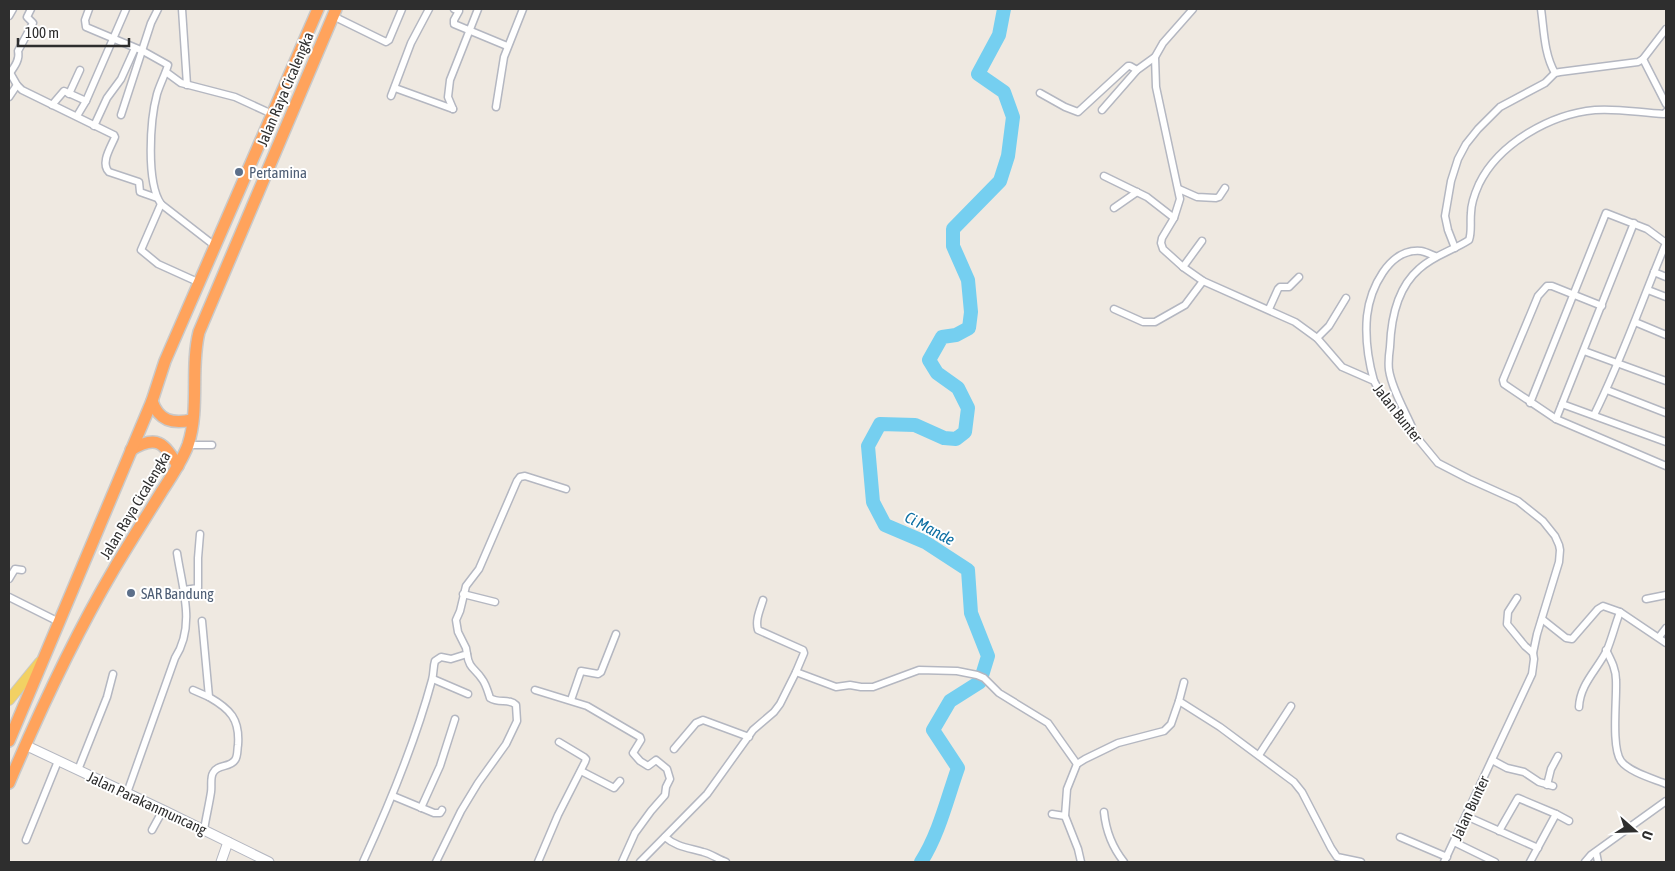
<svg xmlns="http://www.w3.org/2000/svg" width="1675" height="871" font-family="'Asap Condensed',sans-serif">
	<style>
		.lines { fill: none; stroke-linecap: round; stroke-linejoin: round }
		.river { stroke: #75cff0; stroke-width: 14 }
		.street-casing { stroke: #b4b7c1; stroke-width: 9 }
		.secondary-casing { stroke: #b4b7c1; stroke-width: 11 }
		.primary-casing { stroke: #c9c9c9; stroke-width: 12 }
		.highway-casing { stroke: #c9c9c9; stroke-width: 14 }
		.street { stroke: #fff; stroke-width: 6 }
		.secondary { stroke: #fff; stroke-width: 9 }
		.primary { stroke: #f2d163; stroke-width: 10 }
		.highway { stroke: #ffa35c; stroke-width: 11 }
		.service-dot { fill: #5c6f8a; stroke: #fff; stroke-width: 2 }
		.labels { text-anchor: middle; dominant-baseline: central; stroke-width: 4; stroke-linejoin: round; paint-order: stroke }
		.street-label { font-size: 15px; fill: #2e2e2e; stroke: #fff }
		.service-label { font-size: 15px; fill: #4e5e75; stroke: #fff; text-anchor: start }
		.water-label { font-size: 16px; font-style: italic; fill: #0d6fa3; stroke: #fff }
	</style>
	<rect width="100%" height="100%" fill="#efe9e1"/>
	<g class="lines">
		<path class="river" d="M921,862C939,834 947,799 958,768L933,730L950,701L980,682L988,656L971,613L968,570L925,542L885,525L873,502L868,446L880,424L915,425L944,438L956,439L965,432L968,408L958,388L937,373L929,360L942,337L956,335L969,328L971,312L968,280L953,246V229L1000,181L1008,156L1013,117L1004,92L978,74L999,35L1004,9"/>
		<g class="street-casing">
			<g id="street">
				<path d="M89,9L85,20L86,27L143,51L168,65C165,75 160,84 157,94C150,120 146,182 161,204L215,246"/>
				<path d="M182,9L187,85"/>
				<path d="M454,9L459,11L454,20V24L507,46"/>
				<path d="M1193,9L1163,43L1155,57L1156,87L1180,199L1174,218L1162,238L1161,243L1163,249L1183,267L1203,281L1295,322L1317,338L1342,367L1374,381L1381,394L1438,463L1469,479L1518,501L1543,521L1555,536L1559,545L1560,550L1559,562L1537,634L1533,653L1534,659L1532,674L1444,862"/>
				<path d="M1541,9C1544,30 1544,54 1555,73"/>
				<path d="M9,16L13,9"/>
				<path d="M333,16L386,42L389,40L402,9"/>
				<path d="M1643,59L1666,104"/>
				<path d="M9,71L17,85L22,90L114,135L115,137C111,147 100,163 109,172L139,182L140,192L157,198"/>
				<path d="M166,72L181,83L235,97L272,114"/>
				<path d="M10,73C15,66 20,59 18,51L33,23L27,17L31,9"/>
				<path d="M395,88L453,109"/>
				<path d="M1040,93L1065,107L1078,112L1128,66H1130L1137,70"/>
				<path d="M69,94L80,70"/>
				<path d="M391,96L411,43L429,9"/>
				<path d="M9,97L17,85"/>
				<path d="M52,105L64,91L86,101"/>
				<path d="M496,107L504,57L523,9"/>
				<path d="M453,109L448,97L450,80L478,9"/>
				<path d="M1102,110L1137,70L1155,57"/>
				<path d="M121,115L151,23L158,9"/>
				<path d="M77,116L86,101L126,9"/>
				<path d="M94,126L107,98L121,79L135,48"/>
				<path d="M1104,176L1147,197L1174,218"/>
				<path d="M1179,189L1197,197L1216,198L1219,197L1225,188"/>
				<path d="M161,204L141,250L158,264L200,283"/>
				<path d="M1114,208L1137,192"/>
				<path d="M1455,248L1448,230L1445,216L1451,181L1458,159L1466,144L1478,129L1500,107L1545,83L1555,73L1560,72L1638,62L1643,59L1666,29"/>
				<path d="M1183,267L1202,241"/>
				<path d="M1654,272L1666,277"/>
				<path d="M1648,290L1666,297"/>
				<path d="M1602,306L1552,286H1547L1538,296L1503,380L1504,384L1556,419L1666,466"/>
				<path d="M1114,309L1143,322H1155L1185,305L1203,281"/>
				<path d="M1269,309L1278,289L1280,287H1289L1299,277"/>
				<path d="M1635,322L1666,335"/>
				<path d="M1317,338L1329,326L1346,298"/>
				<path d="M1584,351L1666,381"/>
				<path d="M1374,381C1368,360 1365,338 1367,316C1370,290 1388,248 1421,251C1426,252 1430,254 1435,256"/>
				<path d="M1607,390L1666,413"/>
				<path d="M1530,403L1606,213L1647,229L1666,243C1642,300 1622,359 1594,415"/>
				<path d="M1562,404L1634,223"/>
				<path d="M1556,419L1562,404L1666,442"/>
				<path d="M1412,427C1404,409 1392,389 1389,370C1388,362 1389,354 1390,347C1391,319 1397,288 1419,269C1434,255 1452,251 1469,240C1472,232 1470,222 1471,213C1471,203 1475,193 1479,184C1499,143 1551,114 1595,110C1617,108 1641,113 1664,114L1666,112"/>
				<path d="M188,445H212"/>
				<path d="M9,579L15,569L22,570"/>
				<path d="M184,590L198,588V558L200,534"/>
				<path d="M463,594L495,602"/>
				<path d="M9,597L59,622"/>
				<path d="M1517,598L1508,612L1507,624L1525,646L1533,653"/>
				<path d="M1646,599L1666,595"/>
				<path d="M1542,619L1566,638L1572,639L1598,609L1603,606L1620,612L1666,643"/>
				<path d="M202,621L209,697C230,709 240,719 238,745C237,750 238,756 235,760C230,768 217,764 213,773C210,778 212,786 211,792C209,805 206,817 204,830"/>
				<path d="M1659,637L1666,628"/>
				<path d="M1606,650C1611,660 1616,669 1616,680C1617,699 1611,747 1621,761C1629,772 1654,779 1666,784"/>
				<path d="M796,672L836,687L850,685L861,687H873L919,670L957,671L977,675L984,678L999,693L1048,723L1077,764"/>
				<path d="M433,679L468,694"/>
				<path d="M1184,682L1179,701L1220,727L1294,782L1302,792L1331,848L1337,857L1361,862"/>
				<path d="M193,690L209,697"/>
				<path d="M535,690L587,706L640,737L641,740L633,753L640,761L648,766L656,760L667,769L670,779L666,787L665,795L651,811L635,833L622,862"/>
				<path d="M571,700L581,671L598,674L601,672L616,634"/>
				<path d="M1579,707C1580,684 1597,670 1607,650C1612,638 1615,625 1620,612"/>
				<path d="M674,749L696,723L703,720L749,737"/>
				<path d="M1259,755L1291,706"/>
				<path d="M1492,760L1507,768L1524,772L1539,782L1553,786"/>
				<path d="M78,770L107,697L113,674"/>
				<path d="M581,771L614,788L620,781"/>
				<path d="M1547,785L1551,769L1558,756"/>
				<path d="M127,793L175,658C196,626 182,587 177,553"/>
				<path d="M393,796L434,813H440L442,810"/>
				<path d="M421,808L440,766L455,719"/>
				<path d="M1104,812C1106,832 1112,847 1124,862"/>
				<path d="M1052,814L1065,816"/>
				<path d="M1466,816L1538,848"/>
				<path d="M152,830L163,810"/>
				<path d="M1499,831L1518,798L1556,814"/>
				<path d="M665,837C676,847 690,848 703,852C711,854 718,859 726,862"/>
				<path d="M1400,837L1447,857"/>
				<path d="M26,840L58,761"/>
				<path d="M1454,842L1495,862"/>
				<path d="M1596,852L1598,862"/>
				<path d="M363,862C390,803 415,743 432,680C434,673 433,667 435,661L441,657L451,659L467,654L466,648L458,632L456,620L460,611L466,586L479,569L517,481L520,477L525,476L566,489"/>
				<path d="M436,862L461,811L478,783L506,744L517,721L516,705C509,698 499,704 490,698C488,692 486,684 482,679C475,668 469,669 467,654"/>
				<path d="M538,862L558,815L585,762L586,759L584,757L559,742"/>
				<path d="M640,862L707,794L753,730L774,712L780,704L796,672L804,653L803,650L758,630C755,620 760,610 763,600"/>
				<path d="M1081,862L1078,849L1065,816L1067,789L1077,764L1085,759L1118,743L1164,731L1171,724L1179,701"/>
				<path d="M1530,862L1556,814L1569,821"/>
				<path d="M1585,862L1591,855L1666,801"/>
			</g>
		</g>
		<g class="secondary-casing">
			<g id="secondary">
				<path d="M25,745L163,810L269,862"/>
				<path d="M221,862L228,842"/>
			</g>
		</g>
		<g class="primary-casing">
			<path id="primary" d="M9,700L40,662"/>
		</g>
		<g class="highway-casing">
			<g id="highway">
				<path d="M152,401C159,421 172,424 192,420"/>
				<path d="M131,450C157,434 164,443 178,466"/>
				<path d="M9,741L152,401L165,361L318,9"/>
				<path d="M9,783C40,710 74,637 114,569C130,542 146,517 162,491C172,476 182,461 188,445C200,408 190,368 199,332L336,9"/>
			</g>
		</g>
		<use href="#street" class="street"/>
		<use href="#secondary" class="secondary"/>
		<use href="#primary" class="primary"/>
		<use href="#highway" class="highway"/>
	</g>
	<g class="service-dot">
		<circle cx="239" cy="172" r="5"/>
		<circle cx="131" cy="593" r="5"/>
	</g>
	<g class="labels">
		<g class="street-label">
			<text transform="translate(285 89) rotate(-67)">Jalan Raya Cicalengka</text>
			<text transform="translate(1398 413) rotate(52)">Jalan Bunter</text>
			<text transform="translate(135 505) rotate(-59)">Jalan Raya Cicalengka</text>
			<text transform="translate(147 803) rotate(25)">Jalan Parakanmuncang</text>
			<text transform="translate(1470 808) rotate(-65)">Jalan Bunter</text>
		</g>
		<g class="service-label">
			<text x="249" y="172">Pertamina</text>
			<text x="141" y="593">SAR Bandung</text>
		</g>
		<g class="water-label">
			<text transform="translate(930 528) rotate(28)">Ci Mande</text>
		</g>
	</g>
	<rect width="1675" height="871" fill="none" stroke="#2e2e2e" stroke-width="20"/>
	<g transform="translate(1635 831) rotate(110)" stroke="#ffffff" stroke-width="4" paint-order="stroke">
	<path d="M0-4L9 19L0 12L-9 19Z" fill="#2e2e2e"/>
	<text y="-8" font-size="14" font-weight="bold" text-anchor="middle" fill="#2e2e2e">U</text>
	</g>
	<path d="M18 38v8h111v-8" fill="none" stroke="#2e2e2e" stroke-width="2.5"/>
	<text x="25" y="38" font-size="15" fill="#2e2e2e" stroke="#ffffff" stroke-width="4" paint-order="stroke">100 m</text>
</svg>
